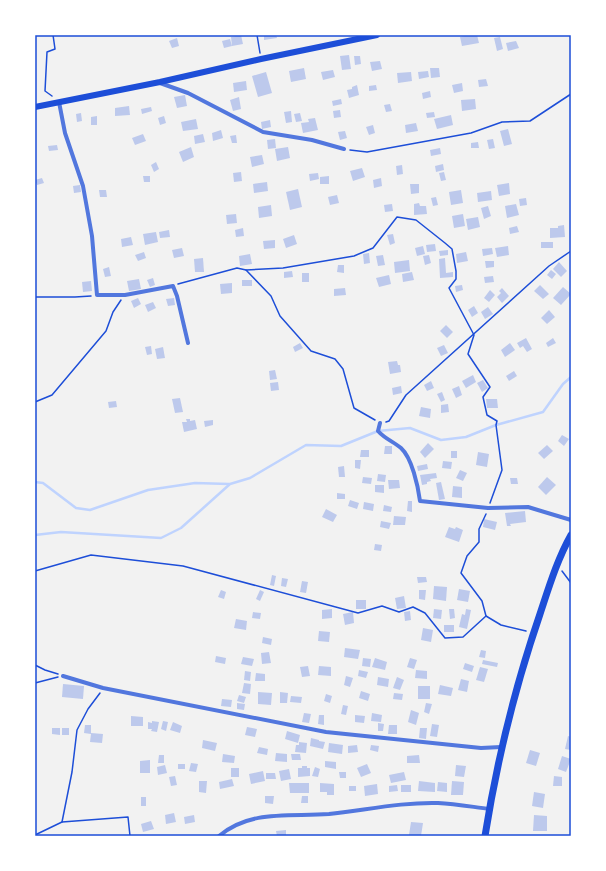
<svg xmlns="http://www.w3.org/2000/svg" width="606" height="871" font-family="Karla,sans-serif">
	<style>
		.lines { fill: none; stroke-linecap: round; stroke-linejoin: round }
		.stream { stroke: #bfd3fe; stroke-width: 2.5 }
		.building { fill: #bdc9ec }
		.path { stroke: #1d4ed8; stroke-width: 1.5 }
		.minor { stroke: #5277de; stroke-width: 4 }
		.secondary { stroke: #1d4ed8; stroke-width: 6 }
		.primary { stroke: #1d4ed8; stroke-width: 7 }
		.neatline { fill: none; stroke: #1d4ed8; stroke-width: 1.5 }
	</style>
	<rect width="100%" height="100%" fill="#f2f2f2"/>
	<g class="lines">
		<g class="stream">
			<path d="M35,482L43,483L76,508L90,510L148,490L195,483L229,484"/>
			<path d="M35,535L61,532L161,538L181,528L230,484L250,478L306,445L341,446L378,431L410,428L441,440L466,437L496,425L543,412L563,384L571,377"/>
		</g>
	</g>
	<g class="building">
		<path d="M241,35L243,44L232,46L231,37Z"/>
		<path d="M264,35H276L277,38L264,40Z"/>
		<path d="M469,35H477L479,43L462,46L460,37Z"/>
		<path d="M500,37L503,49L497,51L494,38Z"/>
		<path d="M177,38L179,46L172,48L169,41Z"/>
		<path d="M230,39L232,46L224,48L222,41Z"/>
		<path d="M516,41L519,48L508,51L506,43Z"/>
		<path d="M349,55L351,69L342,70L340,56Z"/>
		<path d="M354,56H360L361,64L355,65Z"/>
		<path d="M380,61L382,69L372,71L370,62Z"/>
		<path d="M304,68L306,79L291,82L289,71Z"/>
		<path d="M430,68H439L440,77L431,78Z"/>
		<path d="M333,70L335,77L323,80L321,72Z"/>
		<path d="M428,71L429,77L419,79L418,72Z"/>
		<path d="M266,72L272,93L258,97L252,76Z"/>
		<path d="M411,72L412,81L398,83L397,73Z"/>
		<path d="M486,79L488,86L479,87L478,80Z"/>
		<path d="M246,81L247,90L234,92L233,83Z"/>
		<path d="M462,83L463,91L454,93L452,85Z"/>
		<path d="M357,85L359,95L349,98L347,90L352,89V87Z"/>
		<path d="M376,85L377,90L369,91V86Z"/>
		<path d="M430,91L431,97L423,99L422,93Z"/>
		<path d="M185,95L187,106L177,108L174,97Z"/>
		<path d="M239,97L241,109L233,111L230,100Z"/>
		<path d="M341,99L342,104L333,106L332,101Z"/>
		<path d="M475,99L476,109L462,111L461,100Z"/>
		<path d="M390,104L392,111L386,112L384,105Z"/>
		<path d="M129,106L130,115L115,116V108Z"/>
		<path d="M151,107L152,111L142,114L141,109Z"/>
		<path d="M340,110L341,117L334,118L333,111Z"/>
		<path d="M291,111L292,122L286,123L284,112Z"/>
		<path d="M434,112L435,117L427,118L426,113Z"/>
		<path d="M81,113L82,121L77,122L76,114Z"/>
		<path d="M300,113L302,121L296,122L294,114Z"/>
		<path d="M451,115L453,125L437,129L434,119Z"/>
		<path d="M97,116V125H91V117Z"/>
		<path d="M164,116L166,123L160,125L158,118Z"/>
		<path d="M315,118L318,130L303,133L301,123L309,122L308,119Z"/>
		<path d="M196,119L198,129L183,131L181,122Z"/>
		<path d="M270,120L271,127L262,129L261,122Z"/>
		<path d="M416,123L418,131L406,133L405,125Z"/>
		<path d="M373,125L375,133L369,135L366,127Z"/>
		<path d="M508,129L512,144L504,146L500,131Z"/>
		<path d="M221,130L223,138L213,141L212,133Z"/>
		<path d="M345,131L347,138L340,140L338,132Z"/>
		<path d="M143,134L146,141L135,145L132,138Z"/>
		<path d="M203,134L205,142L195,144L194,136Z"/>
		<path d="M236,135L237,143H232L230,136Z"/>
		<path d="M275,139L276,148L268,149L267,140Z"/>
		<path d="M493,139L495,148L489,149L487,140Z"/>
		<path d="M478,142L479,148H471V143Z"/>
		<path d="M57,145L58,150L49,151L48,146Z"/>
		<path d="M191,147L194,157L183,162L179,152Z"/>
		<path d="M288,147L290,158L277,161L275,149Z"/>
		<path d="M440,148L441,154L431,156L430,150Z"/>
		<path d="M262,155L264,164L252,167L250,157Z"/>
		<path d="M156,162L159,169L154,172L151,165Z"/>
		<path d="M443,164L444,170L436,172L435,166Z"/>
		<path d="M402,165L403,174L397,175L396,166Z"/>
		<path d="M362,168L365,177L353,181L350,171Z"/>
		<path d="M241,172L242,181L234,182L233,173Z"/>
		<path d="M444,172L446,180L441,181L439,173Z"/>
		<path d="M318,173L319,179L310,181L309,174Z"/>
		<path d="M143,176H150V182H144Z"/>
		<path d="M329,176V184H320V177Z"/>
		<path d="M42,178L44,183L37,185L35,180Z"/>
		<path d="M381,178L382,186L374,188L373,180Z"/>
		<path d="M267,182L268,191L254,193L253,184Z"/>
		<path d="M509,183L510,194L499,196L497,185Z"/>
		<path d="M410,184H419V193L411,194Z"/>
		<path d="M80,185L81,192L74,193L73,186Z"/>
		<path d="M298,189L302,207L290,210L286,192Z"/>
		<path d="M99,190H106L107,197H100Z"/>
		<path d="M461,190L463,203L451,205L449,192Z"/>
		<path d="M491,191L492,200L478,202L477,193Z"/>
		<path d="M337,195L339,203L330,205L328,197Z"/>
		<path d="M436,197L438,205L433,206L431,198Z"/>
		<path d="M526,198L527,205L520,206L519,199Z"/>
		<path d="M419,203L420,206H426L427,214L414,215V204Z"/>
		<path d="M392,204L393,211L385,212L384,205Z"/>
		<path d="M516,204L519,215L507,218L505,206Z"/>
		<path d="M271,205L272,216L259,218L258,207Z"/>
		<path d="M488,206L491,216L484,219L481,208Z"/>
		<path d="M236,214L237,223L227,224L226,215Z"/>
		<path d="M463,214L465,226L454,228L452,216Z"/>
		<path d="M478,217L480,227L468,230L466,219Z"/>
		<path d="M564,225L565,237L550,238V228H558V226Z"/>
		<path d="M517,226L519,232L510,234L509,228Z"/>
		<path d="M243,228L244,236L236,237L235,230Z"/>
		<path d="M169,230L170,237L160,238L159,232Z"/>
		<path d="M156,232L158,242L145,245L143,234Z"/>
		<path d="M393,234L395,243L390,245L387,235Z"/>
		<path d="M294,235L297,244L286,248L283,239Z"/>
		<path d="M131,237L133,245L122,247L121,239Z"/>
		<path d="M275,240V248L264,249L263,241Z"/>
		<rect x="541" y="242" width="12" height="6"/>
		<path d="M435,244L436,251L427,252L426,245Z"/>
		<path d="M423,246L425,254L417,256L415,248Z"/>
		<path d="M508,246L509,255L497,257L495,248Z"/>
		<path d="M182,248L184,256L174,258L172,250Z"/>
		<path d="M492,248L493,254L483,256L482,249Z"/>
		<path d="M448,250V255L440,256L439,251Z"/>
		<path d="M144,252L146,258L138,261L135,255Z"/>
		<path d="M466,252L468,261L457,263L456,254Z"/>
		<path d="M369,253L370,263L364,264L363,254Z"/>
		<path d="M250,254L252,264L240,266L239,256Z"/>
		<path d="M383,255L385,265L378,266L376,256Z"/>
		<path d="M429,255L431,263L425,265L423,256Z"/>
		<path d="M203,258L204,272H195L194,259Z"/>
		<path d="M445,258L446,273L453,272V277L440,278L439,259Z"/>
		<path d="M409,260L410,271L395,273L394,262Z"/>
		<path d="M485,261H494V267L486,268Z"/>
		<path d="M559,262L567,271L561,277L553,269Z"/>
		<path d="M338,265H344V273L337,272Z"/>
		<path d="M109,267L111,276L105,277L103,269Z"/>
		<path d="M551,270L556,274L552,279L547,275Z"/>
		<path d="M292,271L293,277L284,278V272Z"/>
		<path d="M412,272L414,280L403,282L402,274Z"/>
		<rect x="302" y="273" width="7" height="9"/>
		<path d="M389,275L391,284L379,287L376,278Z"/>
		<path d="M493,276L494,282L485,283L484,277Z"/>
		<path d="M153,278L155,285L150,287L147,280Z"/>
		<path d="M139,279L141,289L129,291L127,281Z"/>
		<rect x="242" y="280" width="10" height="6"/>
		<path d="M91,281L92,291L83,292L82,282Z"/>
		<path d="M232,283V293L221,294L220,284Z"/>
		<path d="M462,285L463,290L456,292L455,286Z"/>
		<path d="M540,285L549,294L543,299L534,291Z"/>
		<path d="M563,287L571,294L561,305L553,298Z"/>
		<path d="M345,288L346,295L334,296V289Z"/>
		<path d="M502,288L509,296L502,303L497,297L501,293L499,291Z"/>
		<path d="M490,290L495,295L489,302L484,298Z"/>
		<path d="M138,298L141,304L134,308L131,301Z"/>
		<path d="M174,298L175,305L168,306L166,299Z"/>
		<path d="M153,302L156,308L148,312L145,305Z"/>
		<path d="M474,306L478,313L472,317L468,310Z"/>
		<path d="M488,307L493,314L485,319L481,312Z"/>
		<path d="M549,310L555,317L547,324L541,318Z"/>
		<path d="M446,325L453,332L447,338L440,331Z"/>
		<path d="M526,338L532,349L527,352L523,346L520,348L517,343Z"/>
		<path d="M553,338L556,343L548,347L546,343Z"/>
		<path d="M300,343L303,348L295,352L293,347Z"/>
		<path d="M510,343L515,350L505,357L501,350Z"/>
		<path d="M444,345L448,353L441,356L437,348Z"/>
		<path d="M151,346L152,354L147,355L145,347Z"/>
		<path d="M163,347L165,358L157,359L155,349Z"/>
		<path d="M397,361L398,365H400L401,372L390,374L388,362Z"/>
		<path d="M275,370L277,379L270,380L269,371Z"/>
		<path d="M514,371L517,376L509,381L506,376Z"/>
		<path d="M473,375L476,382L466,388L462,381Z"/>
		<path d="M483,380L488,388L482,392L477,383Z"/>
		<path d="M431,381L434,388L427,391L424,385Z"/>
		<path d="M278,382L279,390L271,391L270,383Z"/>
		<path d="M401,386L402,393L393,395L392,388Z"/>
		<path d="M459,386L462,395L456,398L452,389Z"/>
		<path d="M442,392L445,400L441,402L437,394Z"/>
		<path d="M180,398L183,412L175,413L172,399Z"/>
		<path d="M486,399H497L498,408H487Z"/>
		<path d="M116,401L117,407L109,408L108,402Z"/>
		<path d="M448,404L449,412L441,413V405Z"/>
		<path d="M421,407L431,409L430,418L419,416Z"/>
		<path d="M186,419H190V421L195,420L197,429L184,432L182,422H187Z"/>
		<path d="M213,420V425L205,427L204,421Z"/>
		<path d="M562,435L569,439L564,446L558,441Z"/>
		<path d="M428,443L434,449L425,458L420,452Z"/>
		<path d="M547,445L553,451L544,459L538,453Z"/>
		<path d="M385,446H392V454H384Z"/>
		<path d="M361,450H369V457H360Z"/>
		<rect x="451" y="451" width="6" height="7"/>
		<path d="M478,452L489,454L487,467L476,465Z"/>
		<path d="M355,460H361L360,469L355,468Z"/>
		<path d="M443,461L452,462L451,469L442,468Z"/>
		<path d="M427,464L428,469L418,471L417,466Z"/>
		<path d="M344,466L345,477H339L338,467Z"/>
		<path d="M460,470L467,473L463,481L456,478Z"/>
		<path d="M436,473L437,478L430,479L431,481L427,482V484L422,485L420,475Z"/>
		<path d="M378,474L386,475L385,482L377,481Z"/>
		<path d="M363,477L372,478L371,484L362,483Z"/>
		<path d="M547,477L556,485L546,495L538,487Z"/>
		<path d="M510,478H517L518,484H511Z"/>
		<path d="M388,480H399L400,488L389,489Z"/>
		<path d="M441,482L445,499L439,500L436,483Z"/>
		<path d="M375,485H384V493L375,492Z"/>
		<path d="M453,486L462,487V498L452,497Z"/>
		<path d="M337,493L345,494V499H337Z"/>
		<path d="M350,500L359,503L357,509L348,506Z"/>
		<path d="M408,501H412V512L407,511Z"/>
		<path d="M364,502L374,504L373,511L363,509Z"/>
		<path d="M384,505L392,507L391,512L383,511Z"/>
		<path d="M326,509L337,515L333,522L322,517Z"/>
		<path d="M525,511L526,522L510,524L511,526H507L505,513Z"/>
		<path d="M394,516L406,517L405,525H393Z"/>
		<path d="M484,519L497,522L495,530L483,527Z"/>
		<path d="M381,521L391,523L389,529L380,527Z"/>
		<path d="M449,527L455,529L456,527L463,530L459,542L445,537Z"/>
		<path d="M375,544L382,545L381,551L374,550Z"/>
		<path d="M272,575L276,576L274,586L270,585Z"/>
		<path d="M417,577H426L427,582L418,583Z"/>
		<path d="M282,578L288,579L286,587L281,586Z"/>
		<path d="M302,581L308,582L306,593L300,592Z"/>
		<path d="M434,586L447,587L446,601L433,599Z"/>
		<path d="M459,589L470,591L468,602L457,600Z"/>
		<path d="M221,590L226,592L224,599L218,597Z"/>
		<path d="M260,590L264,592L260,601L256,599Z"/>
		<path d="M419,590H426L425,600L419,599Z"/>
		<path d="M404,596L406,608L397,609L395,598Z"/>
		<rect x="356" y="600" width="10" height="9"/>
		<path d="M332,609V618L322,619V610Z"/>
		<path d="M434,609L442,610L441,619L433,618Z"/>
		<path d="M449,609H454L455,618L450,619Z"/>
		<path d="M466,609L471,610L467,629L459,627L462,614L465,615Z"/>
		<path d="M410,611L411,620L405,621L404,612Z"/>
		<path d="M253,612L261,613L260,619L252,618Z"/>
		<path d="M353,612L354,623L345,625L343,614Z"/>
		<path d="M236,619L247,621L246,630L234,628Z"/>
		<rect x="444" y="625" width="10" height="7"/>
		<path d="M423,628L433,630L431,642L421,640Z"/>
		<path d="M319,631L330,632L329,642L318,641Z"/>
		<path d="M263,637L272,639L271,645L262,643Z"/>
		<path d="M345,648L360,650L358,659L344,657Z"/>
		<path d="M481,650L486,651L485,658L479,657Z"/>
		<path d="M269,652L271,663L262,664L261,653Z"/>
		<path d="M216,656L226,658L225,664L215,662Z"/>
		<path d="M243,657L254,659L252,666L241,664Z"/>
		<path d="M363,658L371,659L370,667L362,666Z"/>
		<path d="M375,658L387,662L385,670L372,667Z"/>
		<path d="M410,658L417,660L414,669L407,667Z"/>
		<path d="M483,660L498,663L497,667L482,664Z"/>
		<path d="M465,663L474,666L472,672L463,669Z"/>
		<path d="M308,666L310,676L302,677L300,667Z"/>
		<path d="M319,666L331,667V676L318,675Z"/>
		<path d="M480,667L488,669L484,682L476,680Z"/>
		<path d="M359,670L368,672L366,678L358,676Z"/>
		<path d="M416,670L427,671V679L415,678Z"/>
		<path d="M245,671L251,672L250,681L244,680Z"/>
		<path d="M256,673L265,674V681H255Z"/>
		<path d="M346,676L353,678L350,687L344,685Z"/>
		<path d="M378,677L389,679L388,687L377,685Z"/>
		<path d="M397,677L404,680L400,690L393,688Z"/>
		<path d="M461,679L469,681L467,692L458,690Z"/>
		<path d="M244,683L251,684L250,694L242,693Z"/>
		<path d="M63,684L84,686L83,699L62,697Z"/>
		<path d="M440,685L453,688L451,696L438,694Z"/>
		<rect x="418" y="686" width="12" height="13"/>
		<path d="M361,691L370,694L368,701L359,698Z"/>
		<path d="M258,692L272,693L271,705L258,704Z"/>
		<path d="M280,692L288,693L287,703H280Z"/>
		<path d="M394,693L403,694L402,700L393,699Z"/>
		<path d="M326,694L332,696L330,703L324,701Z"/>
		<path d="M239,695L246,697L244,703L237,701Z"/>
		<path d="M291,696L302,697L301,703L290,702Z"/>
		<path d="M222,699L232,700L231,707L221,706Z"/>
		<path d="M237,703L245,704L244,710L237,709Z"/>
		<path d="M426,703L432,704L429,714L424,712Z"/>
		<path d="M343,705L348,706L346,715L341,714Z"/>
		<path d="M411,710L419,713L416,725L408,722Z"/>
		<path d="M304,713L311,714L309,723L302,722Z"/>
		<path d="M372,713L382,715L381,722L371,721Z"/>
		<path d="M319,715H324V725L318,724Z"/>
		<path d="M355,715L365,716L364,723L355,722Z"/>
		<path d="M131,716L143,717V726H131Z"/>
		<path d="M152,721L159,722L157,732L151,731L152,729H148V722L152,723Z"/>
		<path d="M163,721L168,722L166,731L161,729Z"/>
		<path d="M173,722L182,726L180,733L170,730Z"/>
		<path d="M378,723L384,724L383,731H378Z"/>
		<path d="M432,724L439,725L437,737L430,736Z"/>
		<path d="M85,725H91V733L103,734L102,743L90,742L91,734L84,733Z"/>
		<path d="M389,725H397V734H388Z"/>
		<path d="M247,727L257,729L255,737L245,735Z"/>
		<path d="M52,728H60V735L52,734Z"/>
		<rect x="62" y="728" width="7" height="7"/>
		<path d="M420,728H427L426,739L419,738Z"/>
		<path d="M287,731L300,735L298,743L285,739Z"/>
		<path d="M568,736L571,737V750L565,749Z"/>
		<path d="M311,738L319,740V741L325,742L323,749L310,746Z"/>
		<path d="M203,740L217,743L215,751L202,748Z"/>
		<path d="M299,742L307,743L306,753L295,752L296,745H299Z"/>
		<path d="M329,743L343,745L342,754L328,752Z"/>
		<path d="M357,745L358,752L348,753V746Z"/>
		<path d="M371,745L379,746L378,752L370,750Z"/>
		<path d="M259,747L268,749L267,755L257,753Z"/>
		<path d="M530,750L540,753L536,766L526,763Z"/>
		<path d="M276,753L287,754V762L275,761Z"/>
		<path d="M223,754L235,756L234,763L222,762Z"/>
		<path d="M291,754H300L301,760H292Z"/>
		<path d="M159,755H164V763H158Z"/>
		<path d="M419,755L420,763H407V756Z"/>
		<path d="M562,756L571,759L566,772L558,769Z"/>
		<path d="M150,760V773H140V761Z"/>
		<path d="M325,761L336,762V769L325,767Z"/>
		<path d="M191,763L198,764L196,772L189,771Z"/>
		<rect x="178" y="764" width="7" height="5"/>
		<path d="M367,764L371,773L361,777L357,768Z"/>
		<path d="M165,765L167,773L158,775L157,767Z"/>
		<path d="M456,765L466,766L464,777L455,776Z"/>
		<path d="M302,766H307V768H310V776L298,777V768H302Z"/>
		<path d="M315,767L320,769L318,777L312,776Z"/>
		<rect x="231" y="768" width="8" height="9"/>
		<path d="M289,769L291,779L281,781L279,771Z"/>
		<path d="M263,771L265,781L251,784L249,774Z"/>
		<path d="M339,772H346V778H340Z"/>
		<path d="M404,772L406,780L391,783L389,775Z"/>
		<path d="M266,773H275L276,779H266Z"/>
		<path d="M175,776L177,785L171,786L169,777Z"/>
		<path d="M554,776L562,777V786H553Z"/>
		<path d="M232,779L234,786L220,789L219,782Z"/>
		<path d="M199,781H207L206,793L199,792Z"/>
		<path d="M419,781L435,783V792L418,791Z"/>
		<path d="M452,781L464,782L463,795H451Z"/>
		<path d="M438,782L447,783V792L437,791Z"/>
		<path d="M289,783H309V793H290Z"/>
		<path d="M320,783L334,784V795H327V792H320Z"/>
		<path d="M377,784L378,794L365,796L364,786Z"/>
		<path d="M397,785L398,791L389,792V786Z"/>
		<rect x="401" y="785" width="10" height="7"/>
		<rect x="349" y="786" width="7" height="5"/>
		<path d="M534,792L545,794L543,808L532,806Z"/>
		<path d="M265,796H274L273,804L265,803Z"/>
		<path d="M302,796H308V803H301Z"/>
		<rect x="141" y="797" width="5" height="9"/>
		<path d="M174,813L176,822L166,824L165,815Z"/>
		<path d="M194,815L195,822L185,824L184,817Z"/>
		<path d="M534,815L547,816V831H533Z"/>
		<path d="M151,821L154,829L143,832L141,824Z"/>
		<path d="M411,822L423,823L421,836L409,835Z"/>
		<path d="M286,830V836H277L276,831Z"/>
	</g>
	<g class="lines">
		<g class="path">
			<path d="M257,35L260,53"/>
			<path d="M52,96L45,91L47,52L55,49L53,35"/>
			<path d="M350,150L367,152L471,133L502,122L530,121L571,94"/>
			<path d="M178,284L237,268L246,270"/>
			<path d="M35,297H75L91,296"/>
			<path d="M35,402L52,395L106,331L113,312L121,300"/>
			<path d="M375,420L354,408L343,369L335,359L311,351L280,316L271,296L246,270L283,268L354,256L373,248L397,217L416,220L445,243L452,249L456,271V279L449,288L474,335L468,354L490,387L483,397L487,415L497,421L496,425L502,470L490,503"/>
			<path d="M386,422L389,421L406,395L549,266L571,251"/>
			<path d="M486,514L479,529V542L467,556L461,573L482,601L486,616"/>
			<path d="M35,571L91,555L183,566L358,613L382,606L399,612L413,607L425,613L445,638L463,637L486,616L501,625L526,631"/>
			<path d="M562,571L571,583"/>
			<path d="M35,665L45,670L58,674"/>
			<path d="M35,683L58,677"/>
			<path d="M62,822L128,817L130,836"/>
			<path d="M35,835L62,822L72,772L77,730L88,709L100,693"/>
		</g>
		<g class="minor">
			<path d="M160,83L188,93L263,132L312,140L344,149"/>
			<path d="M59,102L65,133L83,186L92,236L97,295H125L173,286L177,296L188,343"/>
			<path d="M380,423L378,431C385,439 394,442 401,448C412,458 418,486 420,501L488,508L528,507L571,520"/>
			<path d="M63,676L103,688L326,732L481,748L501,747"/>
			<path d="M219,836C251,809 291,817 329,814C366,810 402,802 438,803C456,804 473,807 490,809"/>
		</g>
		<path class="secondary" d="M35,107L160,82L261,59L377,35"/>
		<path class="primary" d="M485,836C497,760 515,687 540,614C549,587 557,560 571,535"/>
	</g>
	<rect width="606" height="871" fill="none" stroke="#ffffff" stroke-width="72"/>
	<rect x="36" y="36" width="534" height="799" class="neatline"/>
</svg>
